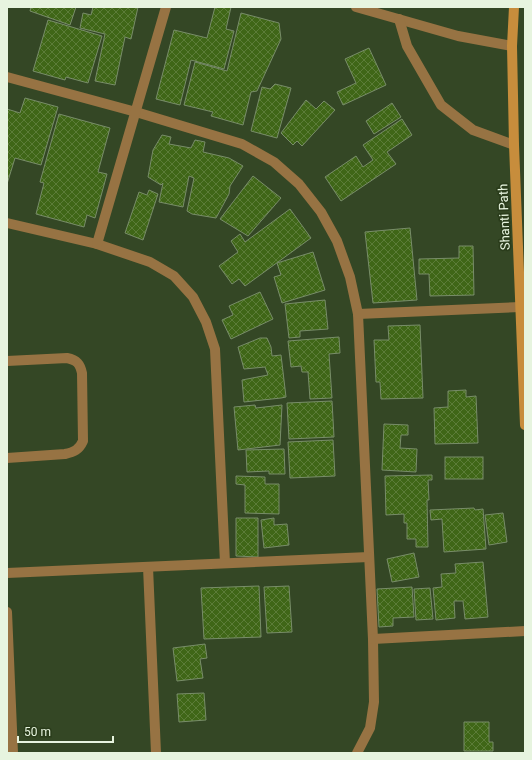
<svg xmlns="http://www.w3.org/2000/svg" width="532" height="760" font-family="Roboto,sans-serif">
	<style>
		.building { fill: url(#building-cross-hatch); stroke: #788d69 }
		.lines { fill: none; stroke-linecap: round; stroke-linejoin: round }
		.street { stroke: #977343; stroke-width: 10 }
		.secondary { stroke: #c78d3c; stroke-width: 10 }
		.labels { text-anchor: middle; dominant-baseline: central; stroke-width: 3.5; stroke-linejoin: round; paint-order: stroke }
		.street-label { font-size: 13px; fill: #e7f4df; stroke: #2a3c1b }
	</style>
	<defs>
		<pattern id="building-cross-hatch" width="8" height="8" patternUnits="userSpaceOnUse"><rect width="8" height="8" fill="#3f6617"/><path d="M0 0l8 8M0 8l8-8" fill="none" stroke="#5b7c38"/></pattern>
	</defs>
	<rect width="100%" height="100%" fill="#344725"/>
	<g class="building">
		<path d="M31,7H76L70,25L30,11Z"/>
		<path d="M93,7H138L131,39L125,37L115,85L95,81L105,34L80,28L83,13L91,15Z"/>
		<path d="M215,7H231L226,29L234,31L224,69L191,60L180,105L156,99L174,30L207,38Z"/>
		<path d="M241,13L279,23L281,39L257,91L251,92L243,125L211,116L213,112L184,105L195,62L227,71Z"/>
		<path d="M48,20L102,36L88,83L66,77L65,80L33,71Z"/>
		<path d="M369,48L386,85L343,105L337,92L356,83L345,59Z"/>
		<path d="M275,84L291,88L277,138L251,131L262,87L270,89Z"/>
		<path d="M25,98L58,107L41,165L15,158L7,184V109L20,113Z"/>
		<path d="M306,100L316,109L324,101L335,110L302,146L297,141L293,145L281,133Z"/>
		<path d="M392,103L401,117L374,134L366,121Z"/>
		<path d="M59,114L110,128L98,172L107,174L95,218L87,215L84,227L36,214L44,183L40,182Z"/>
		<path d="M402,119L412,135L387,152L396,164L341,201L325,177L356,156L363,167L373,160L363,145Z"/>
		<path d="M162,135L171,137L169,144L191,148L195,140L205,142L203,152L229,158L243,166L230,186L229,194L216,218L192,214L187,211L194,178L189,176L183,207L159,202L163,183L161,185L148,177L153,150Z"/>
		<path d="M253,176L281,198L248,236L220,219Z"/>
		<path d="M149,190L158,194L143,240L125,233L139,192L147,195Z"/>
		<path d="M290,209L311,238L245,286L239,279L232,284L219,266L238,252L231,241L240,234L245,242Z"/>
		<path d="M410,228L417,300L373,303L365,232Z"/>
		<path d="M459,246H473L474,295L430,296L429,274H419V259L459,258Z"/>
		<path d="M313,252L325,290L282,303L274,277L281,275L277,263Z"/>
		<path d="M260,292L273,319L231,339L222,320L233,315L229,306Z"/>
		<path d="M325,300L328,329L300,331V337L289,338L285,304Z"/>
		<path d="M420,325L423,398L381,399L380,382H376L374,340H389L388,326Z"/>
		<path d="M339,337L340,353L329,354L332,398L310,399L308,372H302L301,366L291,367L288,341Z"/>
		<path d="M260,338H267L271,347L272,356L281,355L286,397L281,398L244,402L242,380L268,375L265,367L244,369L238,347Z"/>
		<path d="M466,390V397L476,396L478,443L435,444L434,408L448,407V391Z"/>
		<path d="M332,401L334,437L289,439L287,403Z"/>
		<path d="M255,405L256,408L282,405L280,445L238,450L234,407Z"/>
		<path d="M384,424L408,425V435H401L400,448L417,449L416,472L382,470Z"/>
		<path d="M333,440L335,476L290,478L288,442Z"/>
		<path d="M284,449L285,474H269V471L247,472L246,450Z"/>
		<rect x="445" y="457" width="38" height="22"/>
		<path d="M432,475V480H428L429,500H427L428,547H416V539H407V523H404V514L386,515L385,476Z"/>
		<path d="M236,476L265,477V484H279V514L245,513V485L236,484Z"/>
		<path d="M474,508L475,510L483,509L486,549L444,552L442,519L431,520L430,510Z"/>
		<path d="M503,513L507,542L489,545L485,515Z"/>
		<path d="M236,518H258V557L236,556Z"/>
		<path d="M274,518V525L287,524L289,545L264,548L261,520Z"/>
		<path d="M414,553L419,577L392,582L387,559Z"/>
		<path d="M483,562L488,617L465,619L463,601H454L455,618L436,620L433,588L442,587L441,574L456,573L455,564Z"/>
		<path d="M259,586L261,637L204,639L201,588Z"/>
		<path d="M289,586L292,632L267,633L264,587Z"/>
		<path d="M412,587L414,617L393,618V626L379,627L377,589Z"/>
		<path d="M430,588L433,619L416,620L414,589Z"/>
		<path d="M205,644L207,658L200,659L203,678L177,681L173,648Z"/>
		<path d="M204,693L206,720L179,722L177,694Z"/>
		<path d="M464,722H489V742H493V751H464Z"/>
	</g>
	<g class="lines">
		<g class="street">
			<path d="M356,7L458,36L512,46"/>
			<path d="M399,19L407,46L441,105L473,130L514,145"/>
			<path d="M7,77L136,112L242,144L274,162L299,184L321,212L337,241L350,277L358,314L373,639L374,702L370,728L357,753"/>
			<path d="M7,223L97,244L150,262L174,276L193,297L206,322L215,349L225,563"/>
			<path d="M97,244L166,7"/>
			<path d="M358,314L520,307"/>
			<path d="M7,361L67,358C77,360 80,364 82,373L83,441C79,450 74,452 65,454L7,458"/>
			<path d="M148,567L156,753"/>
			<path d="M7,573L369,557"/>
			<path d="M7,612L13,753"/>
			<path d="M373,639L525,631"/>
		</g>
		<path class="secondary" d="M514,7L512,46L514,145L525,425"/>
	</g>
	<g class="labels">
		<g class="street-label">
			<text transform="translate(504 217) rotate(-92)">Shanti Path</text>
		</g>
	</g>
	<rect width="532" height="760" fill="none" stroke="#e7f4df" stroke-width="16"/>
	<path d="M18 736v6h95v-6" fill="none" stroke="#e7f4df" stroke-width="2"/>
	<text x="24" y="736" font-size="12" fill="#e7f4df" stroke="#2a3c1b" stroke-width="3" paint-order="stroke">50 m</text>
</svg>
